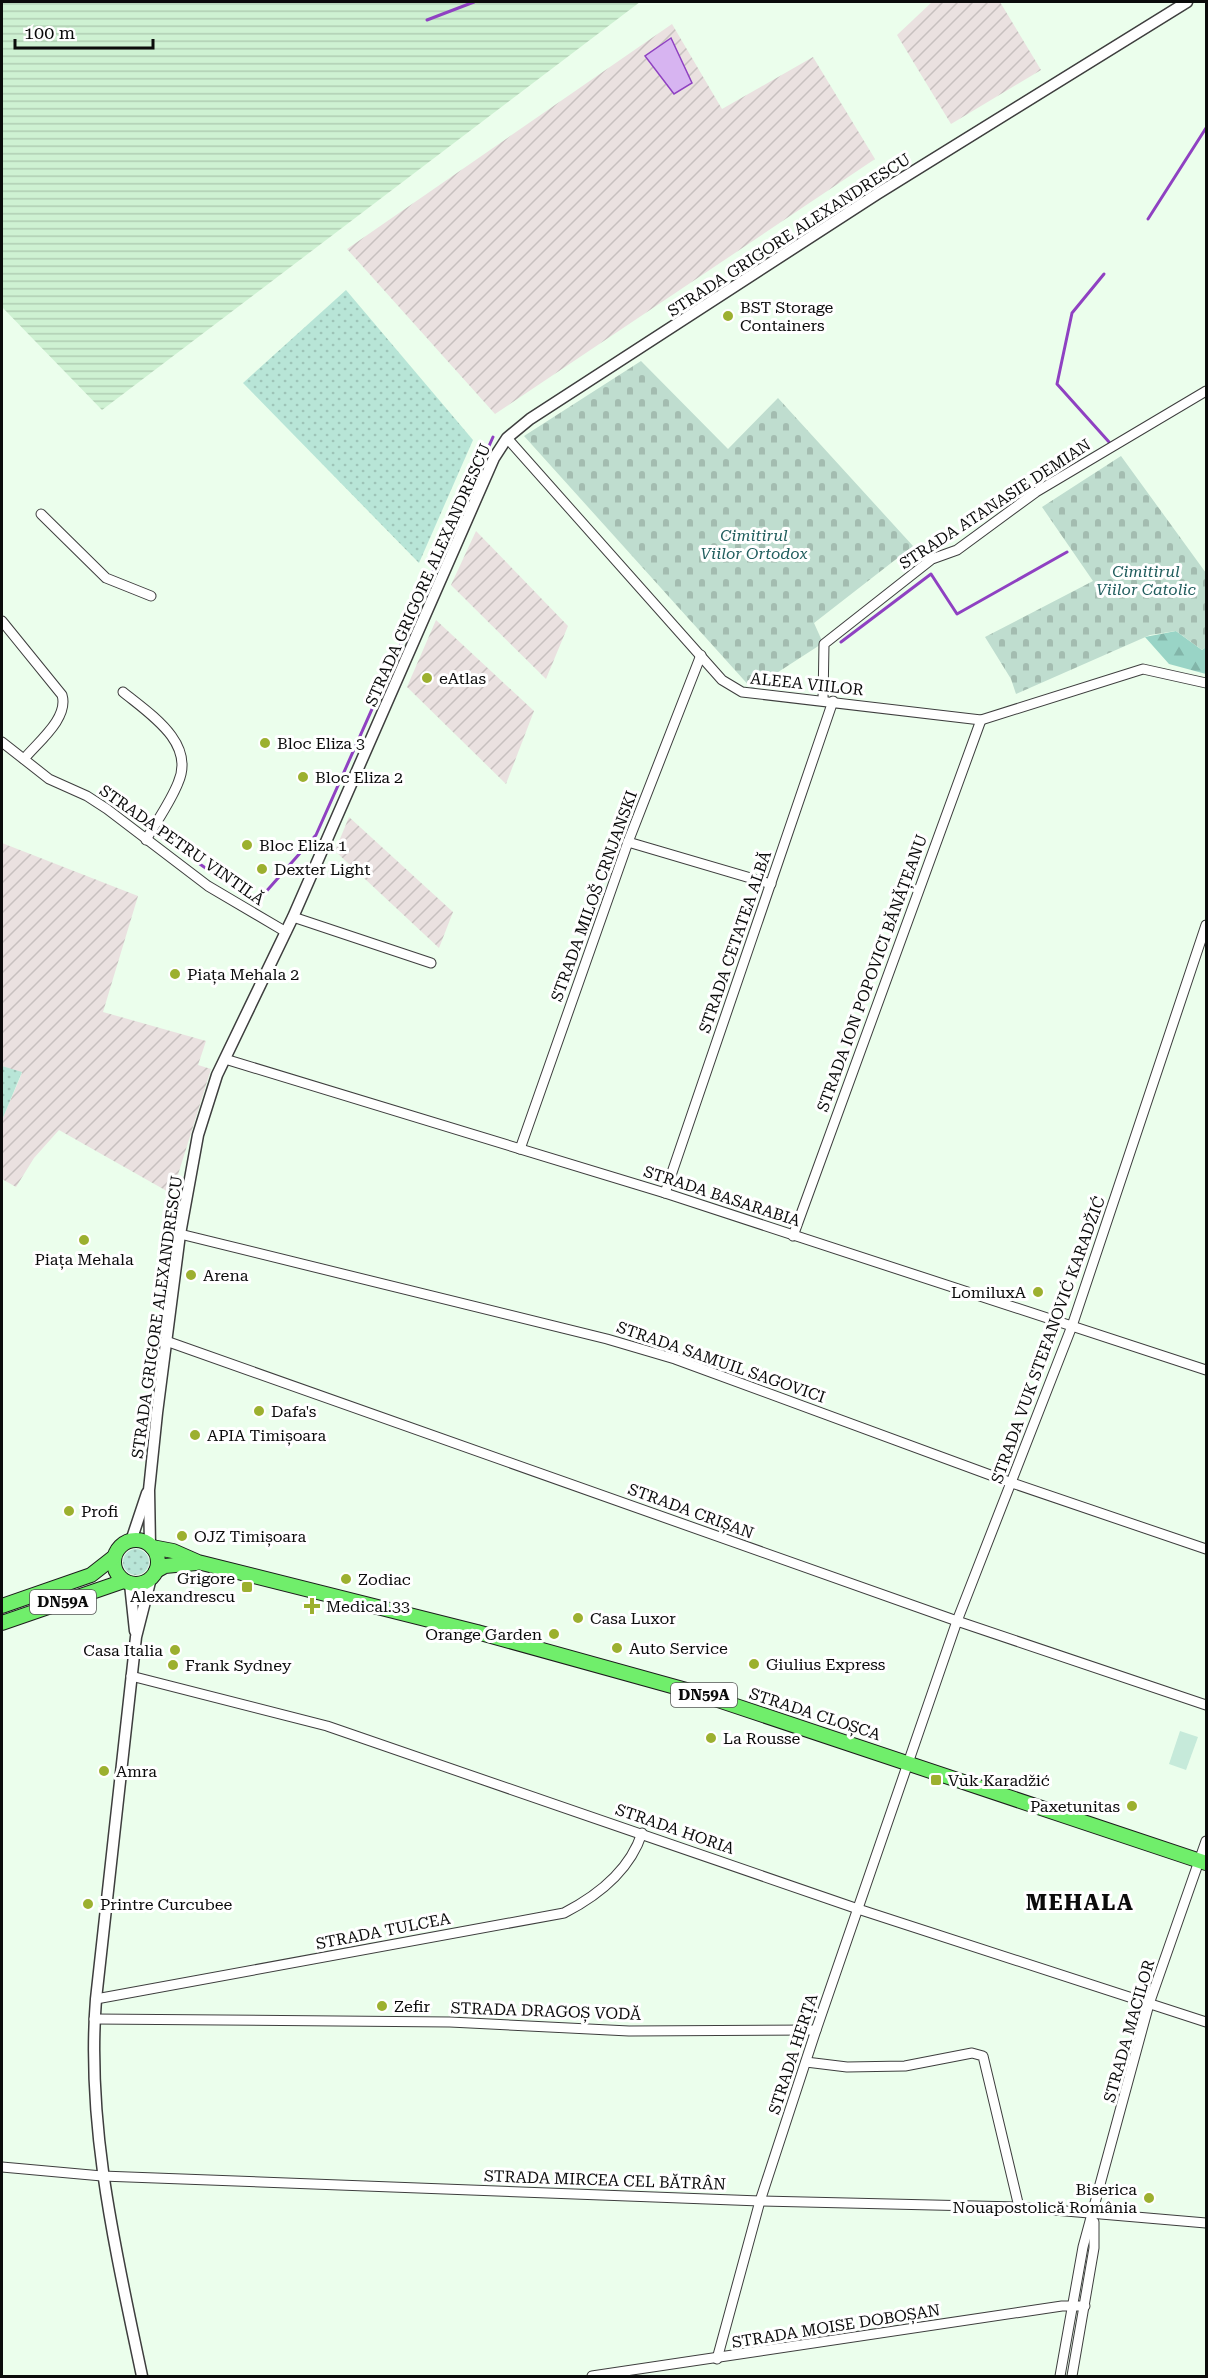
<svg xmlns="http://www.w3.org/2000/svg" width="1208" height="2378" font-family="'Roboto Serif',serif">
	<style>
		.industrial { fill: url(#industrial-furrows) }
		.farmland { fill: url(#farmland-rules) }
		.grass { fill: url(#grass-dots) }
		.forest { fill: url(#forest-firs) }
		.cemetery { fill: url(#cemetery-stones) }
		.pitch { fill: #c6eada }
		.water { fill: #d7b4f1; stroke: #8f41c2; stroke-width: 1.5 }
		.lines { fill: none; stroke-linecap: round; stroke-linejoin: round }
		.stream { stroke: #8f41c2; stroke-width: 3 }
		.minor-casing { stroke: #3e3e3e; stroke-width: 11 }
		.tertiary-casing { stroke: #3e3e3e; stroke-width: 13 }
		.primary-casing { stroke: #1c1c1c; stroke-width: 16 }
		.minor { stroke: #fff; stroke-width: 9 }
		.tertiary { stroke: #fff; stroke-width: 10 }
		.primary { stroke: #70ee6b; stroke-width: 14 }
		.poi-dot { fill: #9cb02f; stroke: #fff; stroke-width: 2 }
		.labels { text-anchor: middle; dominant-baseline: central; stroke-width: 6; stroke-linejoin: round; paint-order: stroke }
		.shield { fill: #fff; stroke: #545454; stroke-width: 1.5 }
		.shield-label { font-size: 15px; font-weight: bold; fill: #0b0b0b }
		.street-label { font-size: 16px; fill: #0b0b0b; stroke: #fff }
		.poi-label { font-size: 16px; fill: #0b0b0b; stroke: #fff; text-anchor: start }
		.park-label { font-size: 16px; font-style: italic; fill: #215e5e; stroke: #fff }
		.district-label { font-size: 22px; font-weight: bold; letter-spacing: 1.5px; fill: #0b0b0b; stroke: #fff }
	</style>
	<defs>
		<pattern id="industrial-furrows" width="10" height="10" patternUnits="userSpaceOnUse" patternTransform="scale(1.5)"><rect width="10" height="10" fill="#eae1e0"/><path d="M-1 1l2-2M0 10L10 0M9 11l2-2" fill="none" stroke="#c7c0bf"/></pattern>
		<pattern id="farmland-rules" width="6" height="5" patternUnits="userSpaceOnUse" patternTransform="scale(1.5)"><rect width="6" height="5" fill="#cef1d2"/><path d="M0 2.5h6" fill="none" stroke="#b0cdb3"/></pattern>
		<pattern id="grass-dots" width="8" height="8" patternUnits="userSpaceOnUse" patternTransform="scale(1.5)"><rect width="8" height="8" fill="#b8e5d7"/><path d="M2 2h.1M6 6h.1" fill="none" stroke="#9dc3b7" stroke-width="1.8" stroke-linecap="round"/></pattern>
		<pattern id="forest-firs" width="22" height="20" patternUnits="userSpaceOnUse" patternTransform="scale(1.5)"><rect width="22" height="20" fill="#99d4c6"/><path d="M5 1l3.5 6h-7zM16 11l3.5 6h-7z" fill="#82b5a9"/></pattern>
		<pattern id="cemetery-stones" width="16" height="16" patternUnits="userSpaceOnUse" patternTransform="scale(1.5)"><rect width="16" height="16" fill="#bfddcf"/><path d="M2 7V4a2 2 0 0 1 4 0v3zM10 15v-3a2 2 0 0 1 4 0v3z" fill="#a3bcb0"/></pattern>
	</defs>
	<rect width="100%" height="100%" fill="#ebfeec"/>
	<g class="industrial">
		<path d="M932,2H1000L1041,70L951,124L897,35Z"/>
		<path d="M672,24L722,109L813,57L875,159L495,414L347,249Z"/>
		<path d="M476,531L568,626L546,679L451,585Z"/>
		<path d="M436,620L534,711L506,784L407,687Z"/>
		<path d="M349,817L453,912L439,948L335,851Z"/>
		<path d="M2,843L138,896L103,1012L206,1041L198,1065L211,1069L172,1194L59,1130L34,1158L16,1187L2,1179V1120L22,1073L2,1066Z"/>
	</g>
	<path class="farmland" d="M2,2H640L102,410L2,307Z"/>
	<g class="grass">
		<path d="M346,290L473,440L419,563L243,383Z"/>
		<path d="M2,1066L22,1072L2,1120Z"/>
		<circle cx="136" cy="1562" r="13"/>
	</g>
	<path class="forest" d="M1176,631L1202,650L1206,647V674L1169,664L1145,637Z"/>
	<g class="cemetery">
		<path d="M641,361L728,449L778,398L913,546L814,623L823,643L752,689L524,436Z"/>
		<path d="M1121,456L1206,573V647L1202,650L1176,631L1150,635L1016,694L1011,679L985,637L1093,581L1042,507Z"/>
	</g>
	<path class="pitch" d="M1180,1731L1198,1737L1186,1770L1169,1764Z"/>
	<path class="water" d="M671,38L692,83L674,94L645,56Z"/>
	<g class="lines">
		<g class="stream">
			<path d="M427,20L474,2"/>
			<path d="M1148,219L1206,128"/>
			<path d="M1104,274L1072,313L1057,384L1109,442"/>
			<path d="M841,642L931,574L957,614L1067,552"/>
			<path d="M158,835L256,903L316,835L493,437"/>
		</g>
		<g class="minor-casing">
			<g id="minor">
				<path d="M507,438L722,680L742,692L981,720L1143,669L1206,683"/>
				<path d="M41,514L106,578L151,596"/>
				<path d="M2,621L62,695C69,718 38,742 24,759"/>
				<path d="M123,692C150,714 196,743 178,783C170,803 156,822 146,840"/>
				<path d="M823,700L824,644L932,559L957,550L1036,492L1206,391"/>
				<path d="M2,742L49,779L87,796L107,809L208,886L286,932"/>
				<path d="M628,842L771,884"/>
				<path d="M293,917L431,963"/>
				<path d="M225,1059L665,1193L1206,1370"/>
				<path d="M520,1149L628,842L701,655"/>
				<path d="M665,1193L833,701"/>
				<path d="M180,1234L607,1339L675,1359L1012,1483L1206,1549"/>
				<path d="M793,1236L981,720"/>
				<path d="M166,1341L957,1621L1206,1705"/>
				<path d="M131,1676L327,1726L858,1909L1206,2022"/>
				<path d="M96,1999L564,1913C597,1896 630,1870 642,1833"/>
				<path d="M94,2019L450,2022L629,2031L816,2030"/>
				<path d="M806,2062L847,2067L905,2066L972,2053L983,2056L1019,2207"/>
				<path d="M2,2167L102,2176L760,2201L1019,2207L1206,2223"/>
				<path d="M717,2359L760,2201L816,2030L957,1621L1072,1326L1206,925"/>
				<path d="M592,2376L1062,2306H1085"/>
				<path d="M1060,2376L1083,2247L1149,2004L1206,1841"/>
				<path d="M1072,2376L1094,2248V2222"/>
			</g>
		</g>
		<g class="tertiary-casing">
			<g id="tertiary">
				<path d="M131,1541L147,1493"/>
				<path d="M150,1546L149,1490L157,1413L180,1234L198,1135L217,1075L293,917L494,458L507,438L530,419L877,194L1187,2"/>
				<path d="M130,1584L135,1631"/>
				<path d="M142,2376C116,2252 86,2127 96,1999L136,1637L151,1578"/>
			</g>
		</g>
		<g class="primary-casing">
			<g id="primary">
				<circle cx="136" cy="1562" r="22"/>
				<path d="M152,1547L173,1551L198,1562L477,1632L697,1693L1206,1863"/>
				<path d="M156,1571L165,1566L196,1563"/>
				<path d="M2,1606L91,1575L114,1557"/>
				<path d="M2,1623L124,1581"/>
			</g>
		</g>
		<use href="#minor" class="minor"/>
		<use href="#tertiary" class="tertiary"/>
		<use href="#primary" class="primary"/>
	</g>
	<g class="poi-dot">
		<circle cx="728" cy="316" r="6"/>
		<circle cx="427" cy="678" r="6"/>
		<circle cx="265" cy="743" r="6"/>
		<circle cx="303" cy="777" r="6"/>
		<circle cx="247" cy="845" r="6"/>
		<circle cx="262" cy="869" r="6"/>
		<circle cx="175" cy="974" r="6"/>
		<circle cx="84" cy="1240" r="6"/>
		<circle cx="191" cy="1275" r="6"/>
		<circle cx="1038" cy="1292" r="6"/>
		<circle cx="259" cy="1411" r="6"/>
		<circle cx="195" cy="1435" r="6"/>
		<circle cx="69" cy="1511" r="6"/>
		<circle cx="182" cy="1536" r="6"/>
		<circle cx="346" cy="1579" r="6"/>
		<rect x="241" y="1581" width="12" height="12" rx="3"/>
		<path d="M309 1597h6v6h6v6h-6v6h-6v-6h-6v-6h6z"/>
		<circle cx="578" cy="1618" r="6"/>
		<circle cx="554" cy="1634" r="6"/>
		<circle cx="617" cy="1648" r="6"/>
		<circle cx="175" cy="1650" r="6"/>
		<circle cx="754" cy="1664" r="6"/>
		<circle cx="173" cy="1665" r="6"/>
		<circle cx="711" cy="1738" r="6"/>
		<circle cx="104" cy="1771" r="6"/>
		<rect x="930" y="1774" width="12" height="12" rx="3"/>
		<circle cx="1132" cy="1806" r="6"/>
		<circle cx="88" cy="1904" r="6"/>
		<circle cx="382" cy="2006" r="6"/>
		<circle cx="1149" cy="2198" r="6"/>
	</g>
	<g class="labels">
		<g class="shield">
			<rect x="30" y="1590" width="66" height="24" rx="4.5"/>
			<rect x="671" y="1683" width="66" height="24" rx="4.5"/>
		</g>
		<g class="shield-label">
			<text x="63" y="1602">DN59A</text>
			<text x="704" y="1695">DN59A</text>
		</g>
		<g class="street-label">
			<text transform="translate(789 235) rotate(-33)">STRADA GRIGORE ALEXANDRESCU</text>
			<text transform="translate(995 504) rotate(-33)">STRADA ATANASIE DEMIAN</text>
			<text transform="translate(428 575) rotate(-66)">STRADA GRIGORE ALEXANDRESCU</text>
			<text transform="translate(807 684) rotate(6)">ALEEA VIILOR</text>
			<text transform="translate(182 845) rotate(35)">STRADA PETRU VINTILĂ</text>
			<text transform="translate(594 896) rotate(-70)">STRADA MILOŠ CRNJANSKI</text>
			<text transform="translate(735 942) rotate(-71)">STRADA CETATEA ALBĂ</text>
			<text transform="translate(872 973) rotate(-70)">STRADA ION POPOVICI BĂNĂȚEANU</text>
			<text transform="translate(722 1196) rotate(18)">STRADA BASARABIA</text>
			<text transform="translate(157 1317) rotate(-82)">STRADA GRIGORE ALEXANDRESCU</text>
			<text transform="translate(1048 1340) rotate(-70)">STRADA VUK STEFANOVIĆ KARADŽIĆ</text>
			<text transform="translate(721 1362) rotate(19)">STRADA SAMUIL SAGOVICI</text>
			<text transform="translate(691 1511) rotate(20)">STRADA CRIȘAN</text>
			<text transform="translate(815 1714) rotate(18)">STRADA CLOȘCA</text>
			<text transform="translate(675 1829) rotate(19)">STRADA HORIA</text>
			<text transform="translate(383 1931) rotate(-11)">STRADA TULCEA</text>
			<text transform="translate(546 2011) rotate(2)">STRADA DRAGOȘ VODĂ</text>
			<text transform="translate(1129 2031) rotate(-74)">STRADA MACILOR</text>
			<text transform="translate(793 2054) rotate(-72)">STRADA HERȚA</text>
			<text transform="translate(605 2180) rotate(2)">STRADA MIRCEA CEL BĂTRÂN</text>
			<text transform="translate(836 2326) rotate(-9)">STRADA MOISE DOBOȘAN</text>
		</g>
		<g class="poi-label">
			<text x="740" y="307">BST Storage<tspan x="740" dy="18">Containers</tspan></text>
			<text x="439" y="678">eAtlas</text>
			<text x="277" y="743">Bloc Eliza 3</text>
			<text x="315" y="777">Bloc Eliza 2</text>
			<text x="259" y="845">Bloc Eliza 1</text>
			<text x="274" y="869">Dexter Light</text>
			<text x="187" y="974">Piața Mehala 2</text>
			<text x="84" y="1259" text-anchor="middle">Piața Mehala</text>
			<text x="203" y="1275">Arena</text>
			<text x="1026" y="1292" text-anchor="end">LomiluxA</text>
			<text x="271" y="1411">Dafa's</text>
			<text x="207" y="1435">APIA Timișoara</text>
			<text x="81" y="1511">Profi</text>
			<text x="194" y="1536">OJZ Timișoara</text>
			<text x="235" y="1578" text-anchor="end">Grigore<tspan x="235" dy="18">Alexandrescu</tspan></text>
			<text x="358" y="1579">Zodiac</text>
			<text x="326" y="1606">Medical.33</text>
			<text x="590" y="1618">Casa Luxor</text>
			<text x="542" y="1634" text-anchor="end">Orange Garden</text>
			<text x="629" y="1648">Auto Service</text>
			<text x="163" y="1650" text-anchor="end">Casa Italia</text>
			<text x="766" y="1664">Giulius Express</text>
			<text x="185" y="1665">Frank Sydney</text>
			<text x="723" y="1738">La Rousse</text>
			<text x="116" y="1771">Amra</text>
			<text x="948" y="1780">Vuk Karadžić</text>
			<text x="1120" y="1806" text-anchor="end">Paxetunitas</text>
			<text x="100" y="1904">Printre Curcubee</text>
			<text x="394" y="2006">Zefir</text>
			<text x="1137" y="2189" text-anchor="end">Biserica<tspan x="1137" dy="18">Nouapostolică România</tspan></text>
		</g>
		<g class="park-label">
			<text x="754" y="535">Cimitirul<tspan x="754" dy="18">Viilor Ortodox</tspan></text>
			<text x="1146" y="571">Cimitirul<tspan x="1146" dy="18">Viilor Catolic</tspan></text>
		</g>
		<g class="district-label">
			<text x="1080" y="1902">MEHALA</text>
		</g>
	</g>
	<rect width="1208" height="2378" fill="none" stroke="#0b0b0b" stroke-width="6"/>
	<path d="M15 39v9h138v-9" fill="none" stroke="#0b0b0b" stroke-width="3"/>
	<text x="24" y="39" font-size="18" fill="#0b0b0b" stroke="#ffffff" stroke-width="4.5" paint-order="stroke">100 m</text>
</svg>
